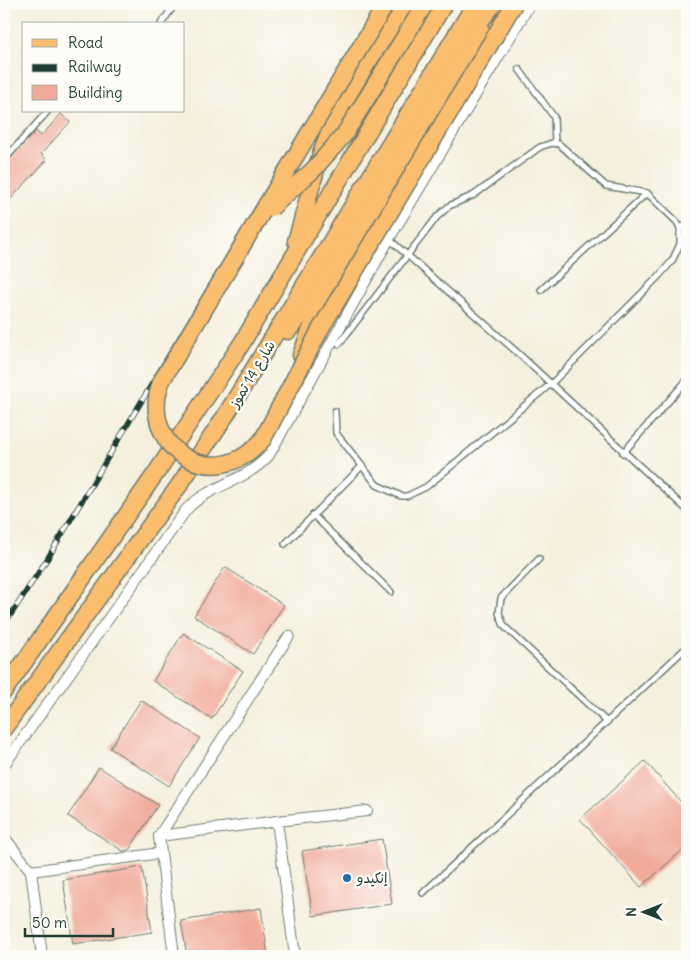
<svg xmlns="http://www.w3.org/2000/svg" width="691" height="960" font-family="Delius,'Playpen Sans Arabic',sans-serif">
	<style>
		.building { fill: #f1ab9b }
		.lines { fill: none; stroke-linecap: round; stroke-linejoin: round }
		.service-casing { stroke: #6a7c70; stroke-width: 8 }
		.minor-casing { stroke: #6a7c70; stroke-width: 12 }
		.primary-casing { stroke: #6a7c70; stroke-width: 19 }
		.service { stroke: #fff; stroke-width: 5 }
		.minor { stroke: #fff; stroke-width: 10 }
		.primary { stroke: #fbbd6e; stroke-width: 16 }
		.rail-casing { stroke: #1f3d34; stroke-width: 5.5 }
		.rail { stroke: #fdfcf7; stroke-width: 4; stroke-dasharray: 11; stroke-linecap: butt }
		.primary-bridge-casing { stroke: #6a7c70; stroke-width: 19; stroke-linecap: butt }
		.primary-bridge { stroke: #fbbd6e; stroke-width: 16 }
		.poi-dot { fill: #1f6fb2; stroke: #fdfcf7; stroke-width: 2 }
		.labels { text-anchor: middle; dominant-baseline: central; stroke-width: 5; stroke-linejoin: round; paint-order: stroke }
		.street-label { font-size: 14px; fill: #1f3d34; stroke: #fdfcf7 }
		.poi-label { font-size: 14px; fill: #1f3d34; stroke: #fdfcf7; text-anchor: start }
	</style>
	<rect width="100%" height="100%" fill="#fdfcf7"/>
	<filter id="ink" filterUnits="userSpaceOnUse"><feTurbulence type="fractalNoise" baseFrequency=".02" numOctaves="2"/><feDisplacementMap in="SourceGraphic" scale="10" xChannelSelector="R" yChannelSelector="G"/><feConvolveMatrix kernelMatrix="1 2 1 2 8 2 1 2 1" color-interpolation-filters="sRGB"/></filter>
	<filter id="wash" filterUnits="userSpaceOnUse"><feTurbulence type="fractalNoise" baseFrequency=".0096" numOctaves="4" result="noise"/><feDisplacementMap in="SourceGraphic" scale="20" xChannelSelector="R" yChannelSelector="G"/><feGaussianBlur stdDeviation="1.12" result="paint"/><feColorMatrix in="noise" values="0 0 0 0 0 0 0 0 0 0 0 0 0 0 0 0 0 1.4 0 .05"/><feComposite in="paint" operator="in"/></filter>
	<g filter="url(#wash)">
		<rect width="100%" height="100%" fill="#f5f0de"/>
		<g id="blocks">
			<g class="building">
				<path d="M61,114L70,122L41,154L47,160L4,206V165L36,131L41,136Z"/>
				<path d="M225,567L284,605L253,654L194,616Z"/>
				<path d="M183,633L243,671L212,719L153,681Z"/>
				<path d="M141,700L200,738L169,786L110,748Z"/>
				<path d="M645,761L687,809V846L641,887L580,819Z"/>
				<path d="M99,767L158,805L129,850L123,851L68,816Z"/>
				<path d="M382,839L392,904L313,916L302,851Z"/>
				<path d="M142,867L152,932L73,944L63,880Z"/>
				<path d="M261,908L268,956H187L181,921Z"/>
			</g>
		</g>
	</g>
	<g filter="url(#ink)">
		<use href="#blocks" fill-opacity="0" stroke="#6a7c70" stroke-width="1"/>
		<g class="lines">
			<g class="service-casing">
				<g id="service">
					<path d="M161,24L175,4"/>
					<path d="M519,69L554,117L555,143"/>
					<path d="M4,160L48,111"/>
					<path d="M680,228L687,224"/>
					<path d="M389,239L520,355L687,510"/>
					<path d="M541,290L647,193"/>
					<path d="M335,411L336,433L377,485L401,496H407L426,487L552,383L659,276L672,261L680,244V228L677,222L647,193L606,186L559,144L552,143L540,147L474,195L449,206L437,217L339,344"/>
					<path d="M623,453L687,380"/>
					<path d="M313,515L391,592"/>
					<path d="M285,544L362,466"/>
					<path d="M539,559L501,598L499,613L504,626L607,722"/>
					<path d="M423,893L687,647"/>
				</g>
			</g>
			<g class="minor-casing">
				<g id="minor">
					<path d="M4,765L186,510C210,484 246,482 269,455L389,239L530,4"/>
					<path d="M159,836L289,636"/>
					<path d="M4,837L31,871L42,956"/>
					<path d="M161,853L159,836L277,821"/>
					<path d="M31,871L161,853L174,956"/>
					<path d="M295,956L277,821L367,811"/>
				</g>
			</g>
			<g class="primary-casing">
				<g id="primary">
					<path d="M296,241C307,206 314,169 328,135C348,89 379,46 405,4"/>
					<path d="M288,331L305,309L474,29L494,4"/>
					<path d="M301,355L315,318L327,297L484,33"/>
					<path d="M4,691L156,473L242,343L444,4"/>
					<path d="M4,728L178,487L224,418L475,4"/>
				</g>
			</g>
			<use href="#service" class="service"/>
			<use href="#minor" class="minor"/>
			<use href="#primary" class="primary"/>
			<g class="rail-casing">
				<path id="rail" d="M4,625L46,561L379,4"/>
			</g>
			<use href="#rail" class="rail"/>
			<g class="primary-bridge-casing">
				<g id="primary-bridge">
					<path d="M386,4L161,382C137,450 217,496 263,439L321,328L514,4"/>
					<path d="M271,208L313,170L344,135L425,4"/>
				</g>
			</g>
			<use href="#primary-bridge" class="primary-bridge"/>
		</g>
	</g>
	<circle class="poi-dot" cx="347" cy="878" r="5"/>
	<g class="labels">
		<g class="street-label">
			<text transform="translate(252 374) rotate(-59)">شارع 14 تموز</text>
		</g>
		<g class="poi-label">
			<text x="357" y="878">إنكيدو</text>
		</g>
	</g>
	<rect width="691" height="960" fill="none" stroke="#fdfcf7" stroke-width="20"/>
	<rect x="22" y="22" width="162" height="90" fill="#fdfcf7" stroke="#a4b0a9"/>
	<rect x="32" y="39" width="25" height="8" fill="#fbbd6e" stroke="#a4b0a9"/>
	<text x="68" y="48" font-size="15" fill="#1f3d34">Road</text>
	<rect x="32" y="64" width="25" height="8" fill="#1f3d34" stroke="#a4b0a9"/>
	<text x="68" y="72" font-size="15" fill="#1f3d34">Railway</text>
	<rect x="32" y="85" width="25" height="15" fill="#f1ab9b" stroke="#a4b0a9"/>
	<text x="68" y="98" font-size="15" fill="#1f3d34">Building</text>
	<g transform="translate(644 912) rotate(270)" stroke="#fdfcf7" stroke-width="4" paint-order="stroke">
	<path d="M0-4L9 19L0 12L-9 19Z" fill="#1f3d34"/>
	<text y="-8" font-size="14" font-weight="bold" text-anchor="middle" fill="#1f3d34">N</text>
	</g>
	<path d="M25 928v8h88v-8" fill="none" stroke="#1f3d34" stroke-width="2.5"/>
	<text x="32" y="928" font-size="15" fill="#1f3d34" stroke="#fdfcf7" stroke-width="4" paint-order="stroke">50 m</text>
</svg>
